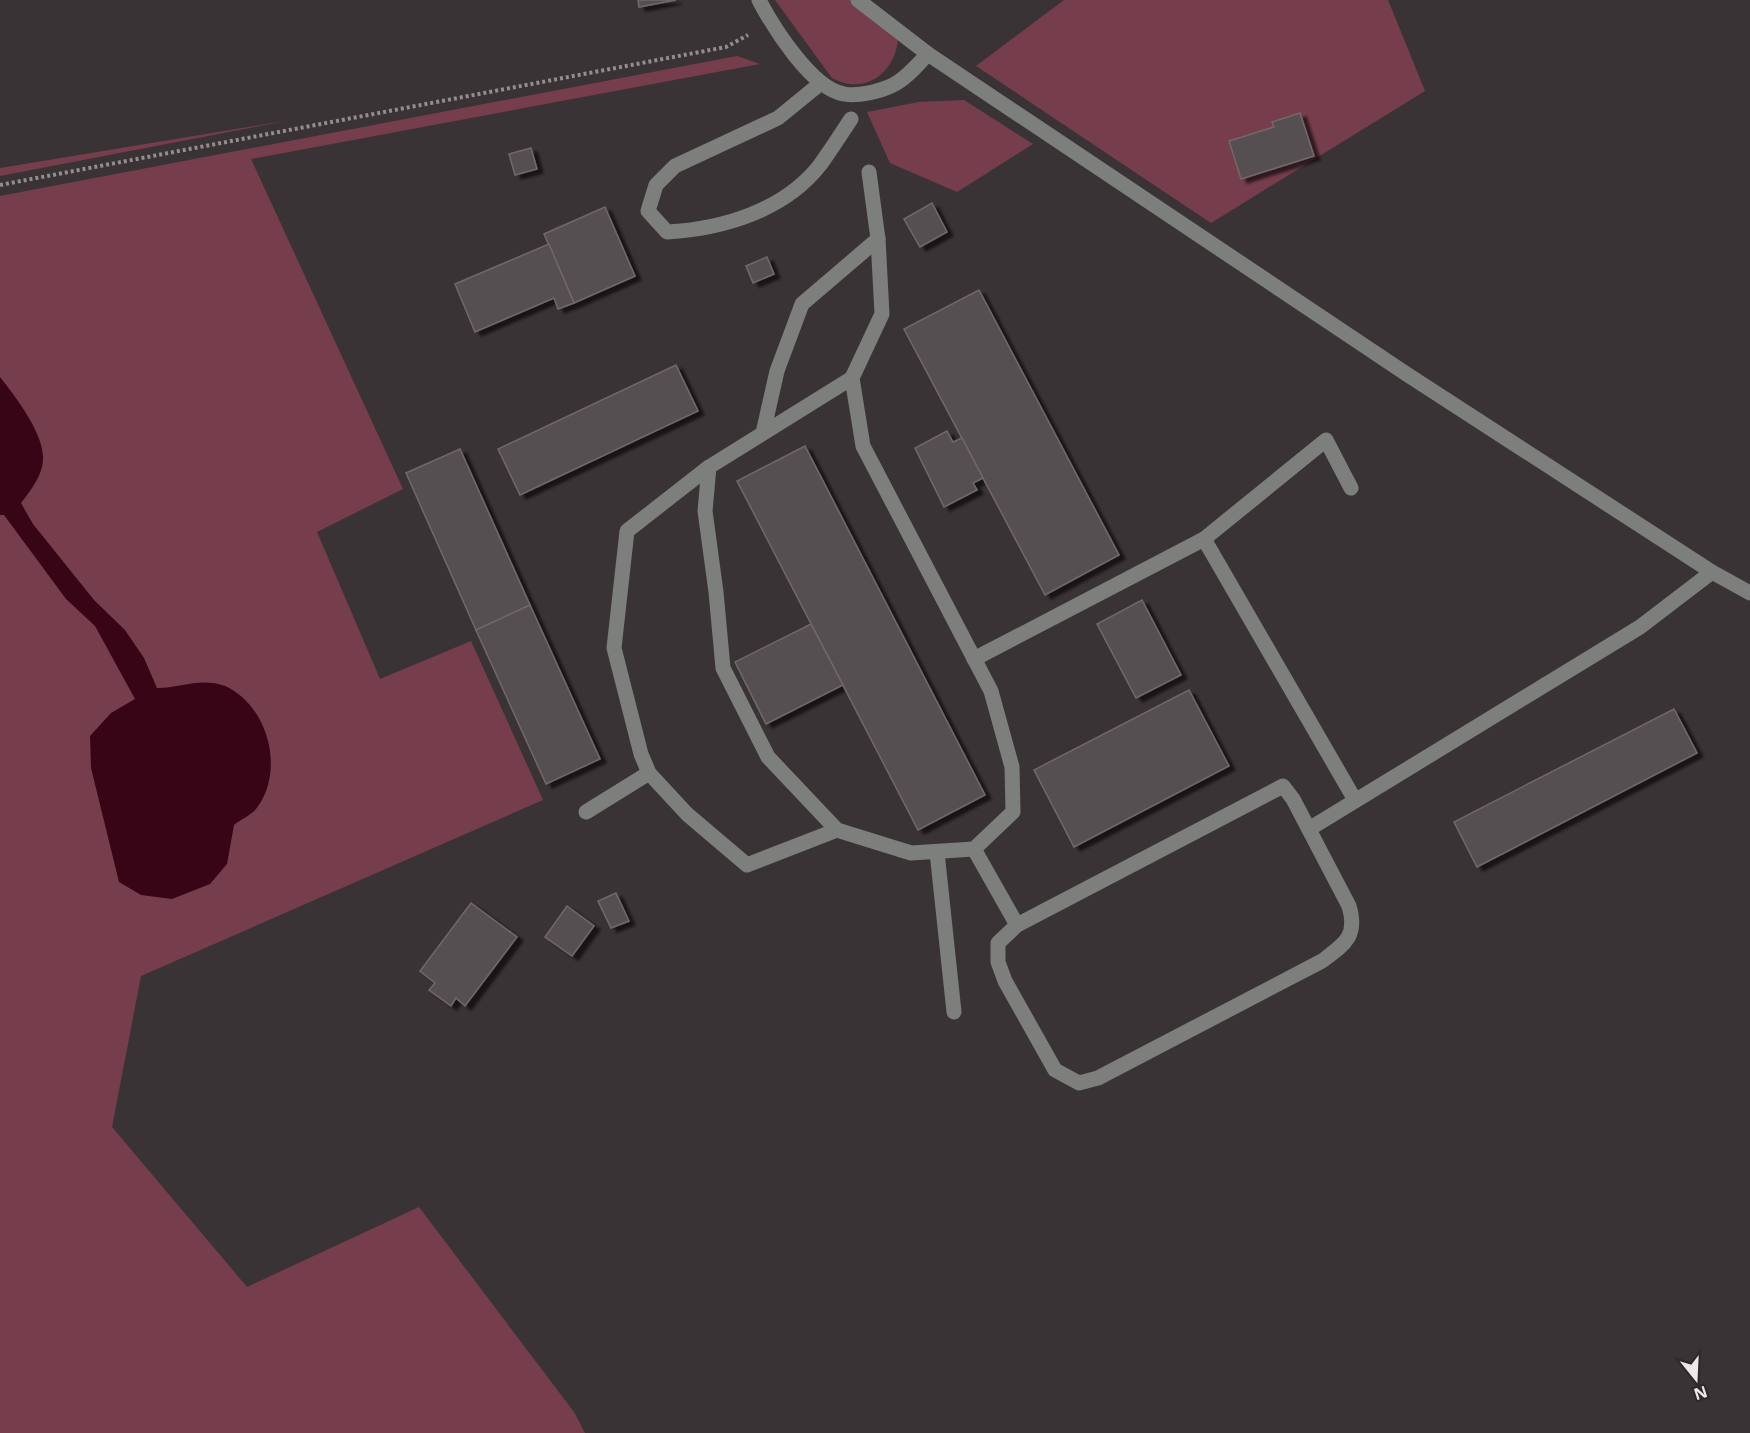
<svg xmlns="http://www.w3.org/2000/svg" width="1750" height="1433" font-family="'Open Sans',sans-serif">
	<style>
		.green { fill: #763e4c }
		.water { fill: #380517 }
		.building { fill: #574f51; stroke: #706869; stroke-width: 1.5; filter: url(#shadow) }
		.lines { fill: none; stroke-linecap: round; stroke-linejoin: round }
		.path { stroke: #938d8e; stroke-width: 4; stroke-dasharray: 3 3; stroke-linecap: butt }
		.minor { stroke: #7d7f7c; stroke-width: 15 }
	</style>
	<defs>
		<filter id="shadow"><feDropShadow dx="6" dy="4" stdDeviation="1.5" flood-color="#0009"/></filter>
	</defs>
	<rect width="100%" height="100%" fill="#3a3335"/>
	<g class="green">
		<path d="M775,0H850L898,38C896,73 864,96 832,78Z"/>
		<path d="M1064,0H1388L1425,91L1211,223L976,66Z"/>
		<path d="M737,56L760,64L251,159L403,489L317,532L380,679L471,641L543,800L141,976L112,1127L247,1287L419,1207L574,1412L585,1433H0V196Z"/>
		<path d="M964,100L1033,144L957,192L890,163L867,112L919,102Z"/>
		<path d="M291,120L0,176V168Z"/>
	</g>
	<path class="water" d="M0,377C15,396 42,431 43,456C44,474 31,490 21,503L33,524L94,600L125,630L144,658L157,688C180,688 202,677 225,686C268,705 286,771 256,809C251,815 240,820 234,825L227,864L210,884L172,899L141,895L119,882L91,768L90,736L111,713L135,699L95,626L66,599L4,515H0Z"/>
	<g class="building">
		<path d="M638,0H676L639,7Z"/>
		<path d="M1300,113L1314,156L1241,179L1229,141L1274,127L1272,122Z"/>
		<path d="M531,148L537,169L515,175L509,154Z"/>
		<path d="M932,203L947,232L920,247L904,219Z"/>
		<path d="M605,207L635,276L574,303L544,234Z"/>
		<path d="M549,244L574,303L558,309L554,298L475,332L455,284Z"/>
		<path d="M767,257L774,274L753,283L746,266Z"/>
		<path d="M979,290L1119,555L1045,595L904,329Z"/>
		<path d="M676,365L698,411L520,495L498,449Z"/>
		<path d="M947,431L953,442L962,438L983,478L973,483L977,490L944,507L915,448Z"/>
		<path d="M805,446L985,795L918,830L737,481Z"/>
		<path d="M460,449L530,605L476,630L406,473Z"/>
		<path d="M1142,600L1181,675L1136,698L1097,624Z"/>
		<path d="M530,605L600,759L546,784L476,630Z"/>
		<path d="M811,624L843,685L766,724L735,662Z"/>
		<path d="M1189,690L1229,766L1074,847L1034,770Z"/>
		<path d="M1674,709L1697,753L1477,867L1454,822Z"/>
		<path d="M616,893L629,921L611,928L598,901Z"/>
		<path d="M471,903L517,937L465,1006L456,998L451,1006L429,990L435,983L420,971Z"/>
		<path d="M567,906L594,926L572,956L545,937Z"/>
	</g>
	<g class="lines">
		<path class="path" d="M0,185L726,47L748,35"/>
		<g class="minor">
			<path d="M759,0C773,27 812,89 844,94C858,97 881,91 893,85C906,79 918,64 928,54L858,0"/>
			<path d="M928,54L1408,375L1712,572L1750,593"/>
			<path d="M821,83L778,118L675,166L656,185L648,211L667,232C722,229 784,211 820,165C831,150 841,134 851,119"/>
			<path d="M852,378L709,467L705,511L716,592L723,668L768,757L837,830L911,853L974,849L1013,812L1012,767L991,691L863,446L852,378L882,314L878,239L869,172"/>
			<path d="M763,433L777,371L802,304L878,239"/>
			<path d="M709,467L627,531L614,648L641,754L649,773L687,814L747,865L837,830"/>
			<path d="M1204,539L1326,440L1351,488"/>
			<path d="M974,659L1204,539L1355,800"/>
			<path d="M586,812L649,773"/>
			<path d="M1309,829L1640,627L1712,572"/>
			<path d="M974,849L1017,925L998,943V962L1005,981L1055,1070L1079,1083L1098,1078L1322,961C1345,944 1358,936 1349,906L1293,799L1283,786L1017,925"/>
			<path d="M937,852L954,1012"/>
		</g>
	</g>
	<g transform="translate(1696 1379) rotate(162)" stroke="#30292b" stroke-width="4.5" paint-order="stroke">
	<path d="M0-4.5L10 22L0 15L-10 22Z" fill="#ece8e8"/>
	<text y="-9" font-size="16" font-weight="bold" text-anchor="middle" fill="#ece8e8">N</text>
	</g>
</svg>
